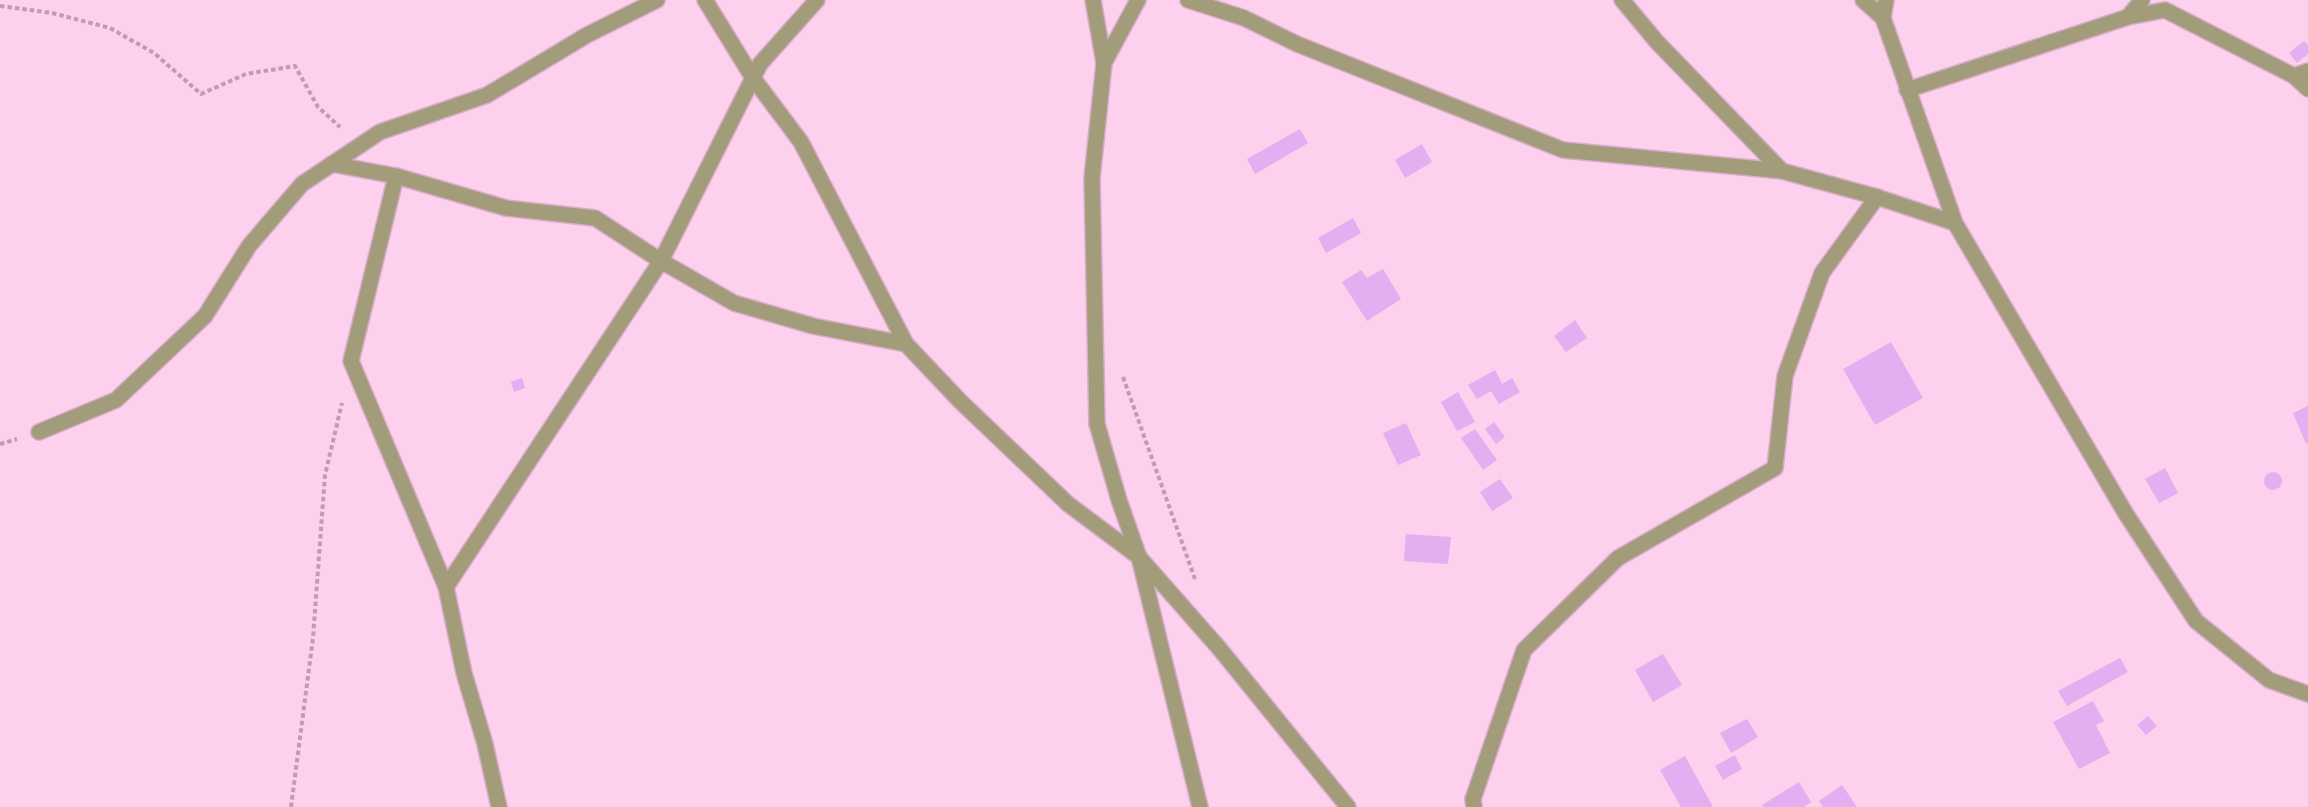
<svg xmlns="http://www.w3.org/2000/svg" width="2308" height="807" font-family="'Archivo Narrow',sans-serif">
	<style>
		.building { fill: #e3aff1 }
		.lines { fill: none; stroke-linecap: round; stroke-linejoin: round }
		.service-casing { stroke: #d7adc9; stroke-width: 18 }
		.minor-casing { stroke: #d7adc9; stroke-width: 18 }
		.path { stroke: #c29ab5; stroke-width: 4; stroke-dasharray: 4.5 3; stroke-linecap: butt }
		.service { stroke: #a29c7a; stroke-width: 15 }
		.minor { stroke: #a29c7a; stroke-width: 15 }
	</style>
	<rect width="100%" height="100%" fill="#fdd0ee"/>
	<g class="building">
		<path d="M2304,41L2308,45V54L2297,63L2289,53Z"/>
		<path d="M1300,129L1308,143L1255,174L1247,159Z"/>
		<path d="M1422,144L1432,162L1405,178L1395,160Z"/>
		<path d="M1353,218L1361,233L1326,253L1318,238Z"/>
		<path d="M1383,269L1401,299L1367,321L1342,282L1361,270L1367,278Z"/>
		<path d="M1575,320L1587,338L1566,352L1554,336Z"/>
		<path d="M1891,342L1923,398L1875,425L1843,369Z"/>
		<path d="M1495,370L1502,384L1512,378L1520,392L1499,404L1491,391L1477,399L1468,385Z"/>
		<path d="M522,378L525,388L514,392L511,382Z"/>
		<path d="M1458,392L1475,422L1457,431L1441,402Z"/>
		<path d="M2308,406V443L2306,444L2293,413Z"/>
		<path d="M1494,422L1505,437L1496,444L1485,429Z"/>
		<path d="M1406,423L1421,455L1398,465L1383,433Z"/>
		<path d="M1475,429L1497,460L1483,470L1461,438Z"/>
		<path d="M2165,468L2178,493L2159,503L2145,479Z"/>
		<circle cx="2273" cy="481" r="9"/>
		<path d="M1500,479L1513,498L1492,511L1480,492Z"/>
		<path d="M1406,534L1451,537L1448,564L1404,561Z"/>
		<path d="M1663,654L1682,685L1653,702L1635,670Z"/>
		<path d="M2120,658L2128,672L2067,706L2058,691Z"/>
		<path d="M2093,701L2104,721L2096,725L2110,753L2079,769L2053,722Z"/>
		<path d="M2148,716L2157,726L2146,735L2137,725Z"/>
		<path d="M1747,719L1758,737L1731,753L1720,733Z"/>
		<path d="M1735,755L1742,769L1723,780L1715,766Z"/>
		<path d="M1685,756L1713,807H1681L1660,770Z"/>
		<path d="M1799,782L1811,802L1804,807H1764L1762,805Z"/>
		<path d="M1842,785L1857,807H1823L1819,801Z"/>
	</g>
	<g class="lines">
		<g class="service-casing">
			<g id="service">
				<path d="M1622,0L1657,42L1782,171"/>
				<path d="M1863,0L1883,18"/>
				<path d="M2128,17L2165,10L2294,76L2308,71"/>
				<path d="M2294,76L2308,89"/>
				<path d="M1139,557L1219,648L1348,807"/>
				<path d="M1474,807L1473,799L1524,650L1618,558L1775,468L1785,376L1822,273L1877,197"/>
			</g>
		</g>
		<g class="minor-casing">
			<g id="minor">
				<path d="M705,0L753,78L801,142L906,344"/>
				<path d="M1093,0L1104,63L1092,178L1097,424L1119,500L1139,557L1200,807"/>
				<path d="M1188,0L1244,18L1297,44L1563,150L1782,171L1877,197L1955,223"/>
				<path d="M1886,0L1883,18L1955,223L2126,514L2196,621L2269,680L2308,694"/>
				<path d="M1104,63L1138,0"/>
				<path d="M1907,90L2128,17L2142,0"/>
				<path d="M332,164L396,176"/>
				<path d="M39,432L116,400L205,316L249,246L302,184L380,132L487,95L587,35L657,0"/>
				<path d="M446,587L661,261L760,64L817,0"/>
				<path d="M499,807L485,744L464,673L446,587L351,361L396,176L506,208L595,218L661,261L734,303L813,326L906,344L960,401L1068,504L1139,557"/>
			</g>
		</g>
		<g class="path">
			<path d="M0,6L52,13L110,28L154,53L201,94L246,74L295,66L318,107L340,127"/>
			<path d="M1123,377L1195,579"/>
			<path d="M0,444L17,439"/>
			<path d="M291,807L313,638L325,475L342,403"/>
		</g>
		<use href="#service" class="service"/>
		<use href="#minor" class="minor"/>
	</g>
</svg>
